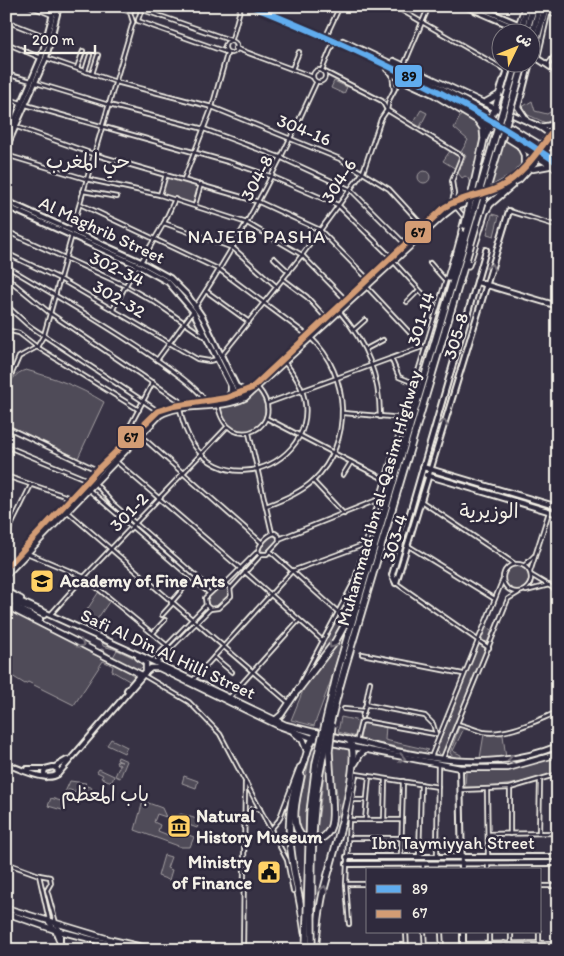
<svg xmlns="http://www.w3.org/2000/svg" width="564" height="956" font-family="Itim,'Playpen Sans Arabic',sans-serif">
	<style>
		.green { fill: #504b59; stroke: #a29ea0 }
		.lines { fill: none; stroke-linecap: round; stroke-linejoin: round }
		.street-casing { stroke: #f4f1e8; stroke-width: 6 }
		.secondary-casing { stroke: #f4f1e8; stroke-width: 8 }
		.primary-casing { stroke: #f4f1e8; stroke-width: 8 }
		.highway-casing { stroke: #f4f1e8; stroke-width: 9 }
		.street { stroke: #2f2a3d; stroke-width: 2.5 }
		.secondary { stroke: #2f2a3d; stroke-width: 4 }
		.primary { stroke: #2f2a3d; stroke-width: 4.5 }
		.highway { stroke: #2f2a3d; stroke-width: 5.5 }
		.primary-bridge-casing { stroke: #f4f1e8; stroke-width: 8; stroke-linecap: butt }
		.highway-bridge-casing { stroke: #f4f1e8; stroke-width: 9; stroke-linecap: butt }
		.primary-bridge { stroke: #2f2a3d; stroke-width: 4.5 }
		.highway-bridge { stroke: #2f2a3d; stroke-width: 5.5 }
		.bus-1-casing { stroke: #2f2a3d; stroke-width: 10 }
		.bus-2-casing { stroke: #2f2a3d; stroke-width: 10 }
		.bus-1 { stroke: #60acee; stroke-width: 6 }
		.bus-2 { stroke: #d39c74; stroke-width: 6 }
		.oneway { stroke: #747079 }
		.labels { text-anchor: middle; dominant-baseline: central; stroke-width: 5; stroke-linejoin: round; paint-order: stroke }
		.street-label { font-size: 18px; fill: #f4f1e8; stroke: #2f2a3d }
		.poi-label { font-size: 18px; font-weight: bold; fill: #f4f1e8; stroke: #2f2a3d; text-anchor: start }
		.neighbourhood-label { font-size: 19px; letter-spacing: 1px; fill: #f4f1e8; stroke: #2f2a3d }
		.quarter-label { font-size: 20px; fill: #f4f1e8; stroke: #2f2a3d }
		.line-badge { stroke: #2f2a3d; stroke-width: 2 }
		.pale-badge-label { font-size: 14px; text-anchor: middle; font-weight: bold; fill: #111 }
	</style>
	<rect width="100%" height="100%" fill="#373244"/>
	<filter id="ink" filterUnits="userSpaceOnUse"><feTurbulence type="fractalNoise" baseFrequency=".02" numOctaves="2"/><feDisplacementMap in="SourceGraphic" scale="10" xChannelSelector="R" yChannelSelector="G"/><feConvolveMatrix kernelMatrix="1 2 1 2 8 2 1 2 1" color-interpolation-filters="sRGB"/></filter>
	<g filter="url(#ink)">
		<g class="green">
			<path d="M334,81L347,87L344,94L331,88Z"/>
			<path d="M532,101L535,111L547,114L558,107V115L546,123L526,114L522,107Z"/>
			<path d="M421,110L427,113L420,127L413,123Z"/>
			<path d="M462,113L479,125L482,134L476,171L482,176L469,181L468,178L465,176L462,178L458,173L466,156L461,152L468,140L454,128Z"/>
			<path d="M504,139L519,149L523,161L512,176L489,189Z"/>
			<path d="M450,151L460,158L456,169L443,161Z"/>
			<circle cx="424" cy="177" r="6"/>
			<path d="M166,174L201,184L195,205L160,195Z"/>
			<path d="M492,214L499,216L494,236L487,234Z"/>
			<path d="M193,314L203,333L186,322Z"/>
			<path d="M26,370C55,378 78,386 104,402L78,458L6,424C6,407 4,375 26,370Z"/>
			<path d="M258,390C285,431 225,450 221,407L241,402Z"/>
			<path d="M271,535L276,537L277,541L266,553L263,552L260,547Z"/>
			<circle cx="517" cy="578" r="12"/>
			<path d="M223,585L229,589V596L216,608L209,607L207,598L219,586Z"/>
			<path d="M352,588L356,590C348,614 336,636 320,657L317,654L319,649Z"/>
			<path d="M100,590L111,599L91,628L79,622Z"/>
			<path d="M6,609L131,673L134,677L131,682L112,671L113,666L103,661L74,705L28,682L25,684L12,676L7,678Z"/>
			<path d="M346,627L334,672L314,726L291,720L309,676Z"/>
			<path d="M485,627L492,630L487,643L480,638Z"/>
			<path d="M102,643L145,663V665L138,670L99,650L102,649L113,657L117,650L103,646Z"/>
			<path d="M478,644L486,648L443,755H440L436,751Z"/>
			<path d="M341,717L359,721L357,737L338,732Z"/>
			<path d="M363,722L386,725L385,740L429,750L424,753L360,739Z"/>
			<path d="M459,727L464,728L453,751L461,755V758L453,757L450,753Z"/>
			<path d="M484,734L503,735L506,758H480Z"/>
			<path d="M111,739L127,747L124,753L107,745Z"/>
			<path d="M314,740L317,742L306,812L305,838L298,830L297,813Z"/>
			<path d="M332,746L352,750L341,819L338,817L339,808L336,787L333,784Z"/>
			<path d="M326,756L330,817L326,833L316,839Z"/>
			<path d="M558,756V772C527,783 498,788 465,787L466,771L518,768Z"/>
			<path d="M118,757L127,761L120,778L115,776L120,765L116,763L117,761L122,762L117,760Z"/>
			<path d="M99,769L114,776L112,782L101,778L103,775L97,772Z"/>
			<path d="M184,776L198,781L196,788L182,783Z"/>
			<path d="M70,781L86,783L82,788L75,790L81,791L87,786L92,788L89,796L70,790H68L62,810L48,806L51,798L61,801Z"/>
			<path d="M143,801L162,808L166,817L157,814L154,822L160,825L158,831L168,835L170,828L194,837L190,847H181L135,830Z"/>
			<path d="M181,814L200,820L197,828L172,819Z"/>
			<path d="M164,855L171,857L167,868L172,870L169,880L158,876Z"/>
		</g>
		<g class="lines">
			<g class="street-casing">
				<g id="street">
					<path d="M30,6L52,15"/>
					<path d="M113,6L130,12"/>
					<path d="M138,6L141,11L138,20"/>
					<path d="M331,6L339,9"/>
					<path d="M394,6L507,71"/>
					<path d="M140,9L230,40"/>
					<path d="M549,13L558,16"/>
					<path d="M6,21L47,37"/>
					<path d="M138,21L226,52"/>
					<path d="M133,22L130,12L135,6"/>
					<path d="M518,24L524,6"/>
					<path d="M327,34L340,6"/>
					<path d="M232,39L241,6"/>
					<circle cx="231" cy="47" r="6"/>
					<path d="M6,43L41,58"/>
					<path d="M235,48L313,77"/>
					<path d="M538,57L550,6"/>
					<path d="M46,58L116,82L212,107L340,159L389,189L424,227"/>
					<path d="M548,64L558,52"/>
					<path d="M404,65L429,6"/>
					<path d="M77,68L83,51"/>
					<path d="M292,69L299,52"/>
					<circle cx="319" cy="76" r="6"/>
					<path d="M322,70L334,41"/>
					<path d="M85,71L90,55"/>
					<path d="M323,71L382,101L387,110L462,156L452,181L454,194L451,204"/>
					<path d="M6,74L31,81"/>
					<path d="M92,74L98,55"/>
					<path d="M392,74L394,90"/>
					<path d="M36,83L109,105L204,129L282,158L351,190L405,244"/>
					<path d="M6,98L21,103"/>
					<path d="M26,105L232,163L273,177L338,205L391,257"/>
					<path d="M6,122L13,124"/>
					<path d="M17,127L93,154L259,202L320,230L368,279"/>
					<path d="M6,155L86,179L160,195L247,223L302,255L346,300"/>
					<path d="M184,179L212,107L227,54"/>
					<path d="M83,191L117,197"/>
					<path d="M160,195L166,174"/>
					<path d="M80,204L220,270L307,335"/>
					<path d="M195,205L201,184"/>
					<path d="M456,207L464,217L460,233"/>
					<path d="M509,211L558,226"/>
					<path d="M164,223L233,248L277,287"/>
					<path d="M72,230L133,22"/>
					<path d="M6,231L126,286L156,303L205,337"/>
					<path d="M6,253L60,279L197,359L209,361L217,359"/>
					<path d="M274,258L289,272"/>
					<path d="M141,262L164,223L175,199"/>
					<path d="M394,262L436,308"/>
					<path d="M430,263L445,280"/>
					<path d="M6,266C39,286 194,375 205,401"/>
					<path d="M6,277L51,314L184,404"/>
					<path d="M283,279L307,297L326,318"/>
					<path d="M367,287L423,347"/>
					<path d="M206,291L249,322"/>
					<path d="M407,302L419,290"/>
					<path d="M6,305L28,325L158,411"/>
					<path d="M196,306C243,235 281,161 316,83"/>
					<path d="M113,309L137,265"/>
					<path d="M340,312C366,343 380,376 380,417"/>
					<path d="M355,329L365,320"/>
					<path d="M6,330L19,333L37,347L139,410"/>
					<path d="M366,349L383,340"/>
					<path d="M222,355L302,255L363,172L381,119L387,110L389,100L400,79"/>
					<path d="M391,358L399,377L414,383"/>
					<path d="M157,360L193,311"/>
					<path d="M6,387L19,357L37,347L44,335L72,235"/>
					<path d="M268,403L422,347"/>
					<path d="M218,406C228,457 291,426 258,388"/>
					<path d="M180,409C203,530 361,451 285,363"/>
					<path d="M343,413L404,418"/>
					<path d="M266,418L384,479"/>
					<path d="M6,427L97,470"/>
					<path d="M249,433L272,533"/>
					<path d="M141,436L262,543"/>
					<path d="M120,445L153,382"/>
					<path d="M6,446L88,480"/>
					<path d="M111,457L241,569"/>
					<path d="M343,475L351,462"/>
					<path d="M6,476L71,498"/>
					<path d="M313,481L344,514"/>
					<path d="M95,483L113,504L212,590"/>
					<path d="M89,490L209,593"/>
					<path d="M421,501L515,564"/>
					<path d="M266,506C283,500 300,493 313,481C354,442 350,375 311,338"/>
					<path d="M68,512L289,703"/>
					<path d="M275,533L279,536V541L267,554H260L258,551C259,544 268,534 275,533Z"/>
					<path d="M6,536L31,485"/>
					<path d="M279,539L377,500"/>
					<path d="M407,545L493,598"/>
					<path d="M270,551L338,612"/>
					<path d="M27,553L84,577L170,648"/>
					<circle cx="517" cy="578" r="14"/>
					<path d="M524,566L534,556"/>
					<path d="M245,572L322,640"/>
					<path d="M530,572L549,512"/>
					<path d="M531,575L558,591"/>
					<path d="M221,583L230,587L231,596L218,608L210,609L206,605L205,598Z"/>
					<path d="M226,583L258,551"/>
					<path d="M396,583L489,648"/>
					<path d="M231,588L261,555"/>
					<path d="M526,591L549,585"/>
					<path d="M171,603L183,589"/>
					<path d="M50,615L84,577L227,427"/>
					<path d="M162,615L172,604"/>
					<path d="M153,633L165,620"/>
					<path d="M362,654L463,674"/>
					<path d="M214,657L232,672"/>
					<path d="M152,661L206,605"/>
					<path d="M156,663L210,609"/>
					<path d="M143,675L189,702L220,734L287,860L293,891"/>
					<path d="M193,680L292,571L363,545"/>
					<path d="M301,682L354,582L454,253"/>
					<path d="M370,682L366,702L368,705L425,716L433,724L436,734"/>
					<path d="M229,698L299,620"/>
					<path d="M344,709L364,711"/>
					<path d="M362,717L366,704"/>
					<path d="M457,724C466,726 475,730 483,732C508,736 535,721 558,712"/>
					<path d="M356,742L361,722L364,721L435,734"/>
					<path d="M431,757L503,579"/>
					<path d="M443,758L508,599L518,593"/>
					<path d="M510,788V834"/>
					<path d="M461,790L510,788L558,774"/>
					<path d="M487,790L488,856"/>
					<path d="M352,800H365"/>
					<path d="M247,815L252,809H260"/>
					<path d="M349,820L356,774L438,787"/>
					<path d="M365,820L369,776"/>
					<path d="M384,820L385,779"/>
					<path d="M271,829L279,820L299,767L303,764"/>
					<path d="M539,833L540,781"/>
					<path d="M488,834L558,833"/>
					<path d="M348,838H401"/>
					<path d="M401,857L403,781"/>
					<path d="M419,857L421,784"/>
					<path d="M437,857L438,765"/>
					<path d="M6,863L39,875L50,877L51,883L47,890L56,923"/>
					<path d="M423,864V870"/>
					<path d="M488,864V870"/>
					<path d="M39,875L49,920"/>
					<path d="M346,884H368"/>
					<path d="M540,886H558"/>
					<path d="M349,924L346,884L349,820H401"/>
					<path d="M406,932L407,950"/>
					<path d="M424,932L425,950"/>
					<path d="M441,932L442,950"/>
					<path d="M489,932V943"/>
					<path d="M504,943L505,950"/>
					<path d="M511,943V932"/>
					<path d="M539,943V932"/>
					<path d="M463,944L558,943"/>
					<path d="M369,945L370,950"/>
					<path d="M97,950V941"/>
					<path d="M101,950L103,943"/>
					<path d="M243,950L245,783"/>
				</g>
			</g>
			<g class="secondary-casing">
				<g id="secondary">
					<path d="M465,6L516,28"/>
					<path d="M476,6L518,24L517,32"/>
					<path d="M532,56V55L558,72"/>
					<path d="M505,95L502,89L510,62"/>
					<path d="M516,97L523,89L530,62"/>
					<path d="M6,140L41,58L55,6"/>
					<path d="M6,148L46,58L59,6"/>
					<path d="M6,201L141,262L170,278L188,296L203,318L238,390"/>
					<path d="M6,206L137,265L168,282L193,311L236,396"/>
					<path d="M477,282L558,306"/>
					<path d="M423,467L558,507"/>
					<path d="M426,475L558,514"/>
					<path d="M396,583L509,211"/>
					<path d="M396,583L392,575L486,250"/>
					<path d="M127,690L138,677L137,673"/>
					<path d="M6,764C19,768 46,783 58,774L57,769L53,767L45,769L44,773L46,777"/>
					<path d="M55,767L67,760"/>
					<path d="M460,768L462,870"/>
					<path d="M27,769H45"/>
					<path d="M58,774L143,675"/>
					<path d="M347,857H558"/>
					<path d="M347,864L558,863"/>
					<path d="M49,922L55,930L63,950"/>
					<path d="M56,924L60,931V940"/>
					<path d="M463,932V950"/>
				</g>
			</g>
			<g class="primary-casing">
				<g id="primary">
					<path d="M251,6L355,49L487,119"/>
					<path d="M343,41L430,82L489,114"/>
					<path d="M394,61L501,111"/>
					<path d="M387,69L400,79L433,94L495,131"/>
					<path d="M523,89L518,107L526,119"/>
					<path d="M484,103L498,95"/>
					<path d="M494,111L503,81"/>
					<path d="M511,114L540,127L558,140"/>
					<path d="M508,125L516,130"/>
					<path d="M540,127L558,124"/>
					<path d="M506,130L514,135"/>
					<path d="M517,131L537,143"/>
					<path d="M504,136L558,170"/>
					<path d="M516,136L534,147"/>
					<path d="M543,143L558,125"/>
					<path d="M520,147L524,155V165"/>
					<path d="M549,147L558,135"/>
					<path d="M550,152L558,157"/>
					<path d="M547,156L558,163"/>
					<path d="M533,169L549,166"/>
					<path d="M488,192L513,178L537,152"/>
					<path d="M486,197L519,180L542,155"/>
					<path d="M237,387L245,391"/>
					<path d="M227,398L231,392V386"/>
					<path d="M6,568L97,470L158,411L174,406L226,398L252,388L445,207L471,196"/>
					<path d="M6,575L160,415C182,402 218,411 245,398L444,215L453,208L470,202"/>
					<path d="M6,591L21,599"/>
					<path d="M6,595L152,661L286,725L318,733"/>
					<path d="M6,599L44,615"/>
					<path d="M6,606L142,675L151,668H159L279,726L318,740"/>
					<path d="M14,606L40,620"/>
					<path d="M138,657L146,663V672"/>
					<path d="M275,720L281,715L298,690"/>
					<path d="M333,736C409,754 481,777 558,746"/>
					<path d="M332,743L460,768H508L558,754"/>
					<path d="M6,908L112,940L155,950"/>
					<path d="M6,913L55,930L134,950"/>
				</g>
			</g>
			<g class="highway-casing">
				<g id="highway">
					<path d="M520,32L528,6"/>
					<path d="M526,32L534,6"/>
					<path d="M532,36L540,6"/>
					<path d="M532,55L546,6"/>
					<path d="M478,121L483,128L484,139"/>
					<path d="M485,137L489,127"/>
					<path d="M468,265L485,212L490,204L512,185"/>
					<path d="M449,278L456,256"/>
					<path d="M338,669L460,257"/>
					<path d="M344,671L466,260"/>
					<path d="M298,690L335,642L353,610"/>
					<path d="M294,732L303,740L307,750"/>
					<path d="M355,763L360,754L365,750"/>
					<path d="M301,776C298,795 286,827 306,840"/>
					<path d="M316,841C335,835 333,816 332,799"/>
					<path d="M305,933C298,876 276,827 301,771C307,758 307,744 317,733"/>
					<path d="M315,950C317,931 319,911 323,893C329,866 365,758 349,740"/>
				</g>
			</g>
			<use href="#street" class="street"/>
			<use href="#secondary" class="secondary"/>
			<use href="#primary" class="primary"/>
			<use href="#highway" class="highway"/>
			<g class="primary-bridge-casing">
				<g id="primary-bridge">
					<path d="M490,122L493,112"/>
					<path d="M537,152L543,143"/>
					<path d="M542,155L549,147"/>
				</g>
			</g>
			<g class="highway-bridge-casing">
				<g id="highway-bridge">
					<path d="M465,225L484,139"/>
					<path d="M456,256L462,234"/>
					<path d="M460,257L517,62"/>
					<path d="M466,260L524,62"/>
					<path d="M332,799L329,751L332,726"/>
					<path d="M306,950L310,812L316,763L338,669"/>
					<path d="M312,950C312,897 310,842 317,790C323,749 333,710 344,671"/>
				</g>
			</g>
			<use href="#primary-bridge" class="primary-bridge"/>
			<use href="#highway-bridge" class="highway-bridge"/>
			<g class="bus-1-casing">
				<path id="bus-1" d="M251,6C358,49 462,98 558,163"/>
			</g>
			<g class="bus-2-casing">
				<path id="bus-2" d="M6,568L97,470L158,411L174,406L226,398L252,388L445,207C462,196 482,196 500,187C524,175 541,146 558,125"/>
			</g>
			<use href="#bus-1" class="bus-1"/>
			<use href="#bus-2" class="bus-2"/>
		</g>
		<defs><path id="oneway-chevron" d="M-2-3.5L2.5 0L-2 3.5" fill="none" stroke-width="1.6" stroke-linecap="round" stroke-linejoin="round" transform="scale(1.25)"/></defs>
		<g class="oneway">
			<use href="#oneway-chevron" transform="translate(491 267) rotate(-73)"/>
			<use href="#oneway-chevron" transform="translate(444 423) rotate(-73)"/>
			<use href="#oneway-chevron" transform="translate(81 644) rotate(27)"/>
			<use href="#oneway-chevron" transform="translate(332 645) rotate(124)"/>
			<use href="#oneway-chevron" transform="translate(402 758) rotate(11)"/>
			<use href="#oneway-chevron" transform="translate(511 760) rotate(170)"/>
			<use href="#oneway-chevron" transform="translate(324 889) rotate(-76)"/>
		</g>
	</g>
	<defs>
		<g id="university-square" transform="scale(1.25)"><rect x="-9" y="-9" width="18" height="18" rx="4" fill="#ffd166" stroke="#2f2a3d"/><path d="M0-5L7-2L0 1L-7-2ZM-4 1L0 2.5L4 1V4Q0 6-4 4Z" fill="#111"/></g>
		<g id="museum-square" transform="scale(1.25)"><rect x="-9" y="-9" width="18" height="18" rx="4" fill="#ffd166" stroke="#2f2a3d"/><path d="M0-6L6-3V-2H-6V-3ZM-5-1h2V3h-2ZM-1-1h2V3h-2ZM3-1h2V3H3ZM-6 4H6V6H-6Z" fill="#111"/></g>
		<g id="civic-square" transform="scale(1.25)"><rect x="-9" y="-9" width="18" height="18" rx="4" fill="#ffd166" stroke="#2f2a3d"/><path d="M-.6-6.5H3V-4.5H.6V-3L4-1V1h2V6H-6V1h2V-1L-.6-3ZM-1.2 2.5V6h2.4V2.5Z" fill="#111"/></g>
	</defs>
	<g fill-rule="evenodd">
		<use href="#university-square" x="42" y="581"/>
		<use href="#museum-square" x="179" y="826"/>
		<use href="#civic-square" x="269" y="872"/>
	</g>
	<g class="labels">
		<g class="street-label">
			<text transform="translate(304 130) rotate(22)">304-16</text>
			<text transform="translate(257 178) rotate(-62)">304-8</text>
			<text transform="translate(339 181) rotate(-57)">304-6</text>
			<text transform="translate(102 230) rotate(25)">Al Maghrib Street</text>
			<text transform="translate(117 269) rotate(26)">302-34</text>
			<text transform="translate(119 299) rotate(30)">302-32</text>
			<text transform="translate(421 319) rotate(-73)">301-14</text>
			<text transform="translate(456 336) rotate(-73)">305-8</text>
			<text transform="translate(379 498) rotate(-74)">Muhammad ibn al-Qasim Highway</text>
			<text transform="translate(129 512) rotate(-46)">301-2</text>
			<text transform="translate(395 538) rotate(-73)">303-4</text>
			<text transform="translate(168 654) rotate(25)">Safi Al Din Al Hilli Street</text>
			<text x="453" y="843">Ibn Taymiyyah Street</text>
		</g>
		<g class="poi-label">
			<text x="60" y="581">Academy of Fine Arts</text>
			<text x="196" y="816">Natural<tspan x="196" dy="21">History Museum</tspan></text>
			<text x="252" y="862" text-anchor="end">Ministry<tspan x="252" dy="21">of Finance</tspan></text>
		</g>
		<g class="neighbourhood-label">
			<text x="257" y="236">NAJEIB PASHA</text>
		</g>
		<g class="quarter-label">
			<text x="88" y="161">حي المغرب</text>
			<text x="489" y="511">الوزيرية</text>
			<text x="105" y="794">باب المعظم</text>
		</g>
	</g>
	<g class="line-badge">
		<rect x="394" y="64" width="29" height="24" rx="5" fill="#60acee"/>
		<rect x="404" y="220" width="28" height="24" rx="5" fill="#d39c74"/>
		<rect x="117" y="425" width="28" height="24" rx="5" fill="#d39c74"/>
	</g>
	<g class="pale-badge-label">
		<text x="409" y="81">89</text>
		<text x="418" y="237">67</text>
		<text x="131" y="442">67</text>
	</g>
	<rect width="564" height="956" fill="none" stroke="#2f2a3d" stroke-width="25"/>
	<rect x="12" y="12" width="539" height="931" fill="none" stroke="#f4f1e8" stroke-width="2" filter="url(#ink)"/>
	<rect x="366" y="868" width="175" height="65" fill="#2f2a3d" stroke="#7e7a81"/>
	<rect x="376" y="885" width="25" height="8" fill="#60acee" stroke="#7e7a81"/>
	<text x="412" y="894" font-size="15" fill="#f4f1e8">89</text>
	<rect x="376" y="910" width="25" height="8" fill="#d39c74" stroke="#7e7a81"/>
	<text x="412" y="918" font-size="15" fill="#f4f1e8">67</text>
	<g transform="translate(516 48) rotate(47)"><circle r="24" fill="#2f2a3d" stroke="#7e7a81"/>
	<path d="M0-4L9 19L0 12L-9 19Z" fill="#ffd166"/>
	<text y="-8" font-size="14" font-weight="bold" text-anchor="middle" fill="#f4f1e8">ش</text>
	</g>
	<path d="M25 45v8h70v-8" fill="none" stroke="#f4f1e8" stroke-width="2.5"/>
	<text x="32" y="45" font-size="15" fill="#f4f1e8" stroke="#2f2a3d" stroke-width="4" paint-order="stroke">200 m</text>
</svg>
